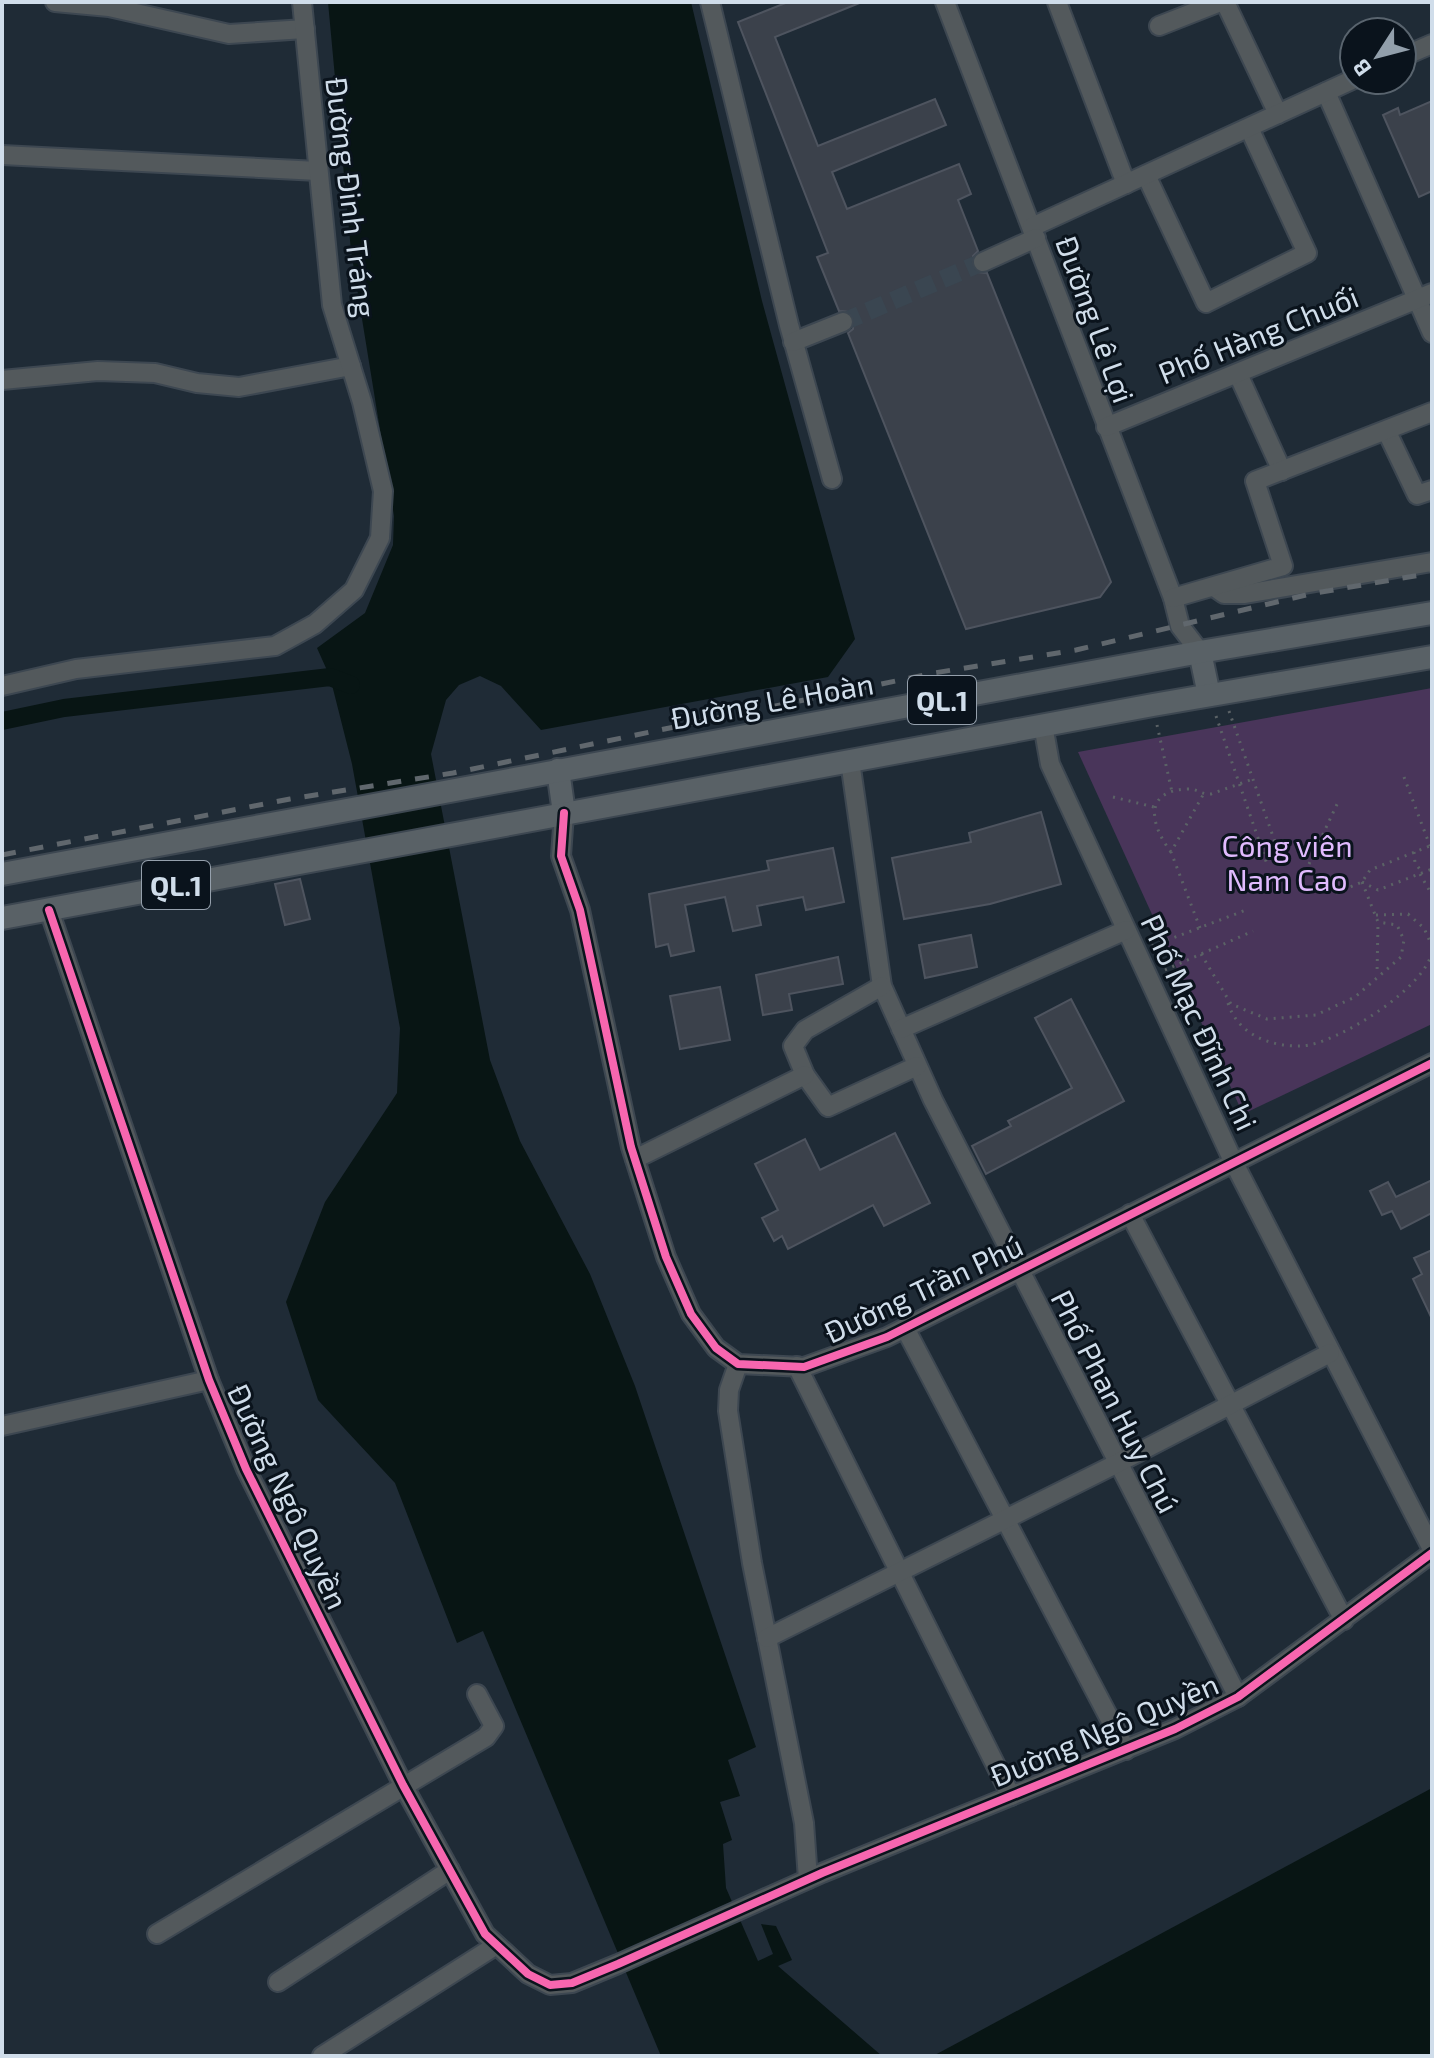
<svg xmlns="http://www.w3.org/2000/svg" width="1434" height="2058" font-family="'Exo 2',sans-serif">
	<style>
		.green { fill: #49355a }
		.water { fill: #081514 }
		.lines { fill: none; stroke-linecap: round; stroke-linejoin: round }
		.canal { stroke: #081514; stroke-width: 18 }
		.building { fill: #3b414b; stroke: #4e545f; stroke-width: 2 }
		.minor-tunnel { stroke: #3a4651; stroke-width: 18; stroke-dasharray: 18 9; stroke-linecap: butt }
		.minor-casing { stroke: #3d4751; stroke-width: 22 }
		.major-casing { stroke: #3d4751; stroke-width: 26 }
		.path { stroke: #5b6266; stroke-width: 3; stroke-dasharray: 2 6; stroke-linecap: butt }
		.minor { stroke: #53595c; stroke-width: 18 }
		.major { stroke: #596166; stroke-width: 22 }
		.rail { stroke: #60676d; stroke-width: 5; stroke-dasharray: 14 14; stroke-linecap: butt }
		.cycleway-casing { stroke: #0a131c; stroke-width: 13 }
		.cycleway { stroke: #f766af; stroke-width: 8 }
		.labels { text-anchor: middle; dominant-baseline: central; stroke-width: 6; stroke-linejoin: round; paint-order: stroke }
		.shield { fill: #0a131c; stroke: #95a0ac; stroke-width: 2 }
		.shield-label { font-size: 28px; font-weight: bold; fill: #d0ddea }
		.street-label { font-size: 30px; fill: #d0ddea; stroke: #0a131c }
		.park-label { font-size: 30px; fill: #e0bafe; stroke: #0a131c }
	</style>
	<rect width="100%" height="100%" fill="#1f2b36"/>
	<path class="green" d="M1432,688V1024L1243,1114L1078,752Z"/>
	<g class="water">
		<path d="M328,2H691L762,301L855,639L828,677L541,730L501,686L480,676L459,685L446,700L431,754L490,1060L520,1141L590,1274L635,1386L756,1747L728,1760L740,1796L720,1802L732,1840L723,1844L726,1888L758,1961L773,1954L761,1924L776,1926L792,1960L778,1966L882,2056H661L483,1631L457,1643L395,1483L318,1400L286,1302L325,1202L397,1093L400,1028L352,764L330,677L317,648L365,613L393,545L394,516L351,251Z"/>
		<path d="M1432,1788V2056H933Z"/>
	</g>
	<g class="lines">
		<path class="canal" d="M2,721L64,708L330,677L351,685"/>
	</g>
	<g class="building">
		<path d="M788,2H862L775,37L818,146L935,99L946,125L832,172L847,209L959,164L971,194L958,200L978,251L973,256L972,266L977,272L987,273L1111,582L1100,597L966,629L848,333L853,329L854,318L850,312L839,311L817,257L828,253L738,22Z"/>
		<path d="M1432,101V191L1419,197L1383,115L1398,108L1400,115Z"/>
		<path d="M1041,812L1061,884L990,904L904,919L892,858L971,842L969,833Z"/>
		<path d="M833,848L844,902L806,910L803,897L757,906L761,925L733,931L725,897L685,905L694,951L671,956L668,944L656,947L649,894L769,870L767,861Z"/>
		<path d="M300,879L310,919L285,925L275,884Z"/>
		<path d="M971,935L977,967L925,978L919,945Z"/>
		<path d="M838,957L843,984L789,994L792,1010L763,1015L756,975Z"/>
		<path d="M720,987L730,1040L680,1049L670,996Z"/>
		<path d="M1071,999L1124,1101L986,1174L972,1146L1011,1126L1008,1121L1072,1088L1035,1018Z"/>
		<path d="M895,1133L930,1203L884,1226L873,1205L788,1249L782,1236L774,1241L762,1218L778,1210L755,1164L805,1139L820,1170Z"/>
		<path d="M1432,1180V1213L1401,1229L1392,1211L1382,1215L1370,1191L1388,1182L1396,1197Z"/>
		<path d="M1432,1250V1319L1413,1279L1422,1274L1414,1258Z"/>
	</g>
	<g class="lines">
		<path class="minor-tunnel" d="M843,322L983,262"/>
		<g class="minor-casing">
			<g id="minor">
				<path d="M55,2L109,7L229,34L305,29"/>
				<path d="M710,2L789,325L832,479"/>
				<path d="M945,2L1173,598L1180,626L1200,652"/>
				<path d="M1057,2L1126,184"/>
				<path d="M1225,2L1278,114"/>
				<path d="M1159,26L1220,2"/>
				<path d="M1402,57L1432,44"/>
				<path d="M1326,92L1432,333"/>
				<path d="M2,155L318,171"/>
				<path d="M1146,175L1206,303L1307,253L1249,128"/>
				<path d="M1032,227L1354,79"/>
				<path d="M983,262L1036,238"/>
				<path d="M793,342L843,322"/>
				<path d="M1238,374L1282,471"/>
				<path d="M2,380L98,371L155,373L197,383L239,387L351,366"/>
				<path d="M1106,427L1432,293"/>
				<path d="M1387,432L1417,495L1432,490"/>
				<path d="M1214,587L1224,594H1245L1432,562"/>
				<path d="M1173,598L1283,566L1255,481L1432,412"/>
				<path d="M2,686L76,669L275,646L315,624L354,590L380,538L383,491L362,402L332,305L302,2"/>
				<path d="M1043,725L1050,764L1233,1161L1432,1549"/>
				<path d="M850,761L882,986L933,1100L1238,1697"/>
				<path d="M564,813L561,856L580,910L631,1147L666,1257L691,1314L716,1348L738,1364L804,1367L887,1337L1432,1063"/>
				<path d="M49,910L209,1380L246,1469L403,1785L485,1934L528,1974L550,1985L572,1983L618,1964L822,1873L1175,1729L1238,1697L1432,1553"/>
				<path d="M882,986L805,1030L793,1046L805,1075L828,1107L917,1066"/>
				<path d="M901,1029L1126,930"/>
				<path d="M635,1159L805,1075"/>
				<path d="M1130,1214L1344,1620"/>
				<path d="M905,1328L1126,1750"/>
				<path d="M738,1364L729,1390L728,1411L752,1563L804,1823L808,1879"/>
				<path d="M797,1366L1011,1796"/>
				<path d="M2,1426L209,1380"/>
				<path d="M767,1638L1116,1464L1330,1353"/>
				<path d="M157,1934L486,1737L494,1726L477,1694"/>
				<path d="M278,1982L450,1870"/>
				<path d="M322,2056L495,1946"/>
			</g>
		</g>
		<g class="major-casing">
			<g id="major">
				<path d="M1200,652L1209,695"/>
				<path d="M558,770L564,813"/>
				<path d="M2,874L1200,652L1432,613"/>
				<path d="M2,918L1153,705L1432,657"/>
			</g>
		</g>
		<g class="path">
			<path d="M1229,711L1282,862"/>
			<path d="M1216,716L1268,867"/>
			<path d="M1157,725L1172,792"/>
			<path d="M1404,777L1430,846"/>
			<path d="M1113,797L1154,807"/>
			<path d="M1171,852C1151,826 1142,791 1187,789C1197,788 1201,795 1211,794L1253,779"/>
			<path d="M1414,852L1415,863L1422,872"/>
			<path d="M1309,864L1339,800"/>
			<path d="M1420,874L1432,895"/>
			<path d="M1362,882L1378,922L1377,975"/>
			<path d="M1362,882L1378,890L1432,869"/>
			<path d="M1336,893L1362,882L1370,870L1432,845"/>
			<path d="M1376,915L1408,914L1424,928L1432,946"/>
			<path d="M1200,928L1171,852L1203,795"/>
			<path d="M1152,946L1246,910"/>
			<path d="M1201,954L1231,1004L1267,1019L1316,1015L1355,997L1401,957L1404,940L1397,925L1378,922"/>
			<path d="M1165,970L1253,931"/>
			<path d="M1228,1003C1238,1035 1271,1047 1302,1046C1337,1044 1429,986 1432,950"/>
		</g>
		<use href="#minor" class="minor"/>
		<use href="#major" class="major"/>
		<path class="rail" d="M2,855L290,799L453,773L934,673L1076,650L1310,594L1432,573"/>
		<g class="cycleway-casing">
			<g id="cycleway">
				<path d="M564,813L561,856L580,910L631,1147L666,1257L691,1314L716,1348L738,1364L804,1367L887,1337L1432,1063"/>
				<path d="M49,910L209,1380L246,1469L403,1785L485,1934L528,1974L550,1985L572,1983L618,1964L822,1873L1175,1729L1238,1697L1432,1553"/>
			</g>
		</g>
		<use href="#cycleway" class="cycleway"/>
	</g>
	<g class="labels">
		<g class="shield">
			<rect x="908" y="676" width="68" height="48" rx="6"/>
			<rect x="142" y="861" width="68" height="48" rx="6"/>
		</g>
		<g class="shield-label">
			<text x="942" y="700">QL.1</text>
			<text x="176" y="885">QL.1</text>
		</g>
		<g class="street-label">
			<text transform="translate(352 197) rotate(83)">Đường Đinh Tráng</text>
			<text transform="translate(1096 319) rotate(70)">Đường Lê Lợi</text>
			<text transform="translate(1258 334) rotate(-22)">Phố Hàng Chuối</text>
			<text transform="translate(772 700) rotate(-10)">Đường Lê Hoàn</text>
			<text transform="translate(1200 1022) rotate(65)">Phố Mạc Đĩnh Chi</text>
			<text transform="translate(923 1288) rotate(-25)">Đường Trần Phú</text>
			<text transform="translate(1116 1401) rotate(63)">Phố Phan Huy Chú</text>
			<text transform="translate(289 1496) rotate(65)">Đường Ngô Quyền</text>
			<text transform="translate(1104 1729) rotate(-23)">Đường Ngô Quyền</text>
		</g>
		<g class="park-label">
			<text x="1287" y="845">Công viên<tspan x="1287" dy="34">Nam Cao</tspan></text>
		</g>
	</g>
	<rect width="1434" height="2058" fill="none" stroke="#d0ddea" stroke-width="8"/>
	<g transform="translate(1378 56) rotate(234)"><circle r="38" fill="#0a131c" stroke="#59646e" stroke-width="2"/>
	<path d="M0-6L14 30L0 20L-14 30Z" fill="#929fab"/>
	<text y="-12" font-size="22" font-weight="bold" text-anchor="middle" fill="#d0ddea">B</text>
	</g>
</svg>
